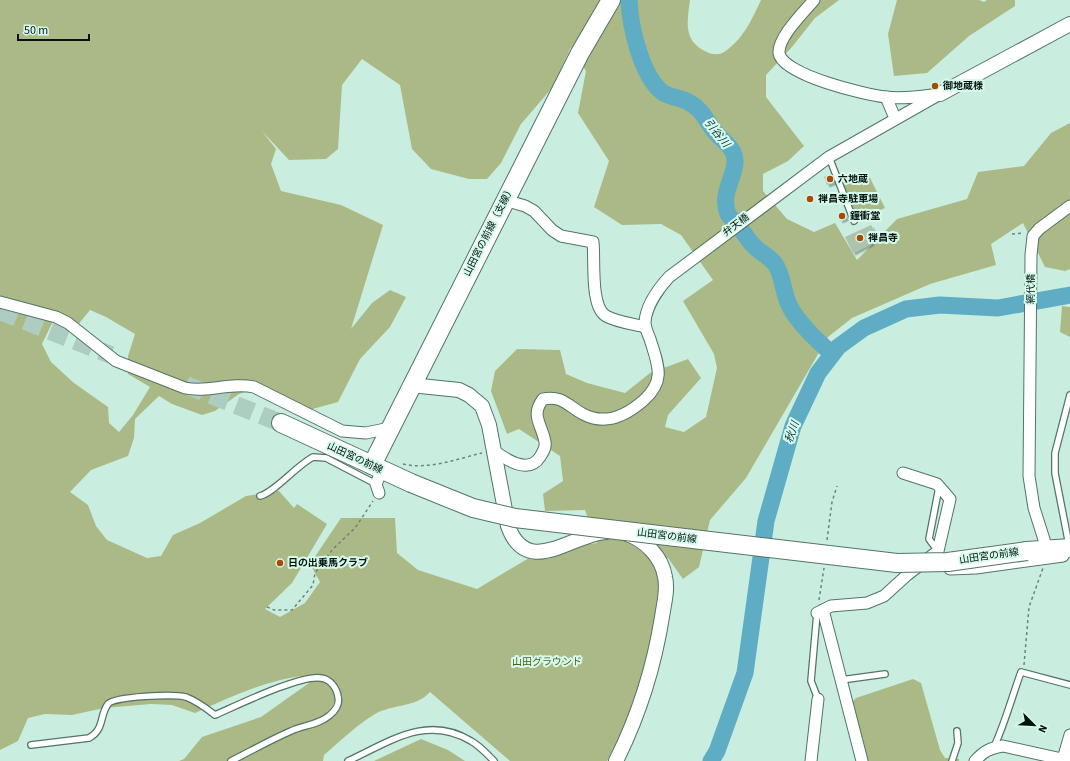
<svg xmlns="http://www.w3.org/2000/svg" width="1070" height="761" font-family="'Source Sans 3','Noto Sans JP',sans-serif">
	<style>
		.green { fill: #abb986; fill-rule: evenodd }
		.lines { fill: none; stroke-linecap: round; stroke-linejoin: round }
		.river { stroke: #5eadc4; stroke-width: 17 }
		.building { fill: #acc4ab; filter: url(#shadow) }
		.primary-tunnel { stroke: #accdc0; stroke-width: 18; stroke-dasharray: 18 9; stroke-linecap: butt }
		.service-casing { stroke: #537468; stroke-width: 8 }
		.minor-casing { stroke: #537468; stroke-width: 13 }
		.tertiary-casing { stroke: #537468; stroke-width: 16 }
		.primary-casing { stroke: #537468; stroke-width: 20 }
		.path { stroke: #6c857b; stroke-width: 1.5; stroke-dasharray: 3 3; stroke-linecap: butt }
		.service { stroke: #fff; stroke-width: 5.5 }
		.minor { stroke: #fff; stroke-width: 11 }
		.tertiary { stroke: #fff; stroke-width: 14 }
		.primary { stroke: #fff; stroke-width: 18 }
		.primary-bridge-casing { stroke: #537468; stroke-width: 20; stroke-linecap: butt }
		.primary-bridge { stroke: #fff; stroke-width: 18 }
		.poi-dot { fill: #aa4904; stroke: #d6fbed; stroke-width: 1.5 }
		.labels { text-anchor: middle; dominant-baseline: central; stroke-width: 4; stroke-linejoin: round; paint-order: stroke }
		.poi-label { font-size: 10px; font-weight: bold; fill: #06120e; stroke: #d6fbed; text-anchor: start }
		.street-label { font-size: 10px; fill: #06120e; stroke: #d6fbed }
		.park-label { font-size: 10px; fill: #505e1b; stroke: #d6fbed }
		.water-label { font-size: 11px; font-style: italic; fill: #0e343e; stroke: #d6fbed }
	</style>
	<defs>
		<filter id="shadow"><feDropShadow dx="2.5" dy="2.5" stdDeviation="0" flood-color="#0004"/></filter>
	</defs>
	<rect width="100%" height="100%" fill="#c9eedf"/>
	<g class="green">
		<path d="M0,0H690C687,23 683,41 707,52C712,55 720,55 724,52C743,40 752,19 761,0H839L815,18L792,47L766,75V97L804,146L788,161L763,174V191L787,219L814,232L835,223L857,260L897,219L967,199L978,172L1024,166L1051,133L1070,123V269L1065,271L1045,267L1023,223L991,244L996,265L930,284L852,318L828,337L746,478L710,520L699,567L683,579L668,558L653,565L658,574L659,587L653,641L622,738L607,761H510L430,692C416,708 392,704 375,714C357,725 340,741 324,755L323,761H179L184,759L202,737L261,717L309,683L310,675C268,679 233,696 195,713L172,705L151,704L104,708L72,715L45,714L28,718L18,741L0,750ZM571,47L586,71L578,113L609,161L594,207L622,225L661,224L681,235L713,280L683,301L714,354L717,368L706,417L684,432L665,427L668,415L701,378L688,359L650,373L625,393L587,383L566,374L560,350L517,349L495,371L491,391L507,434L519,429L560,456L563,481L543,494L545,511L585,510L597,543L589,544L548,559L529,558L477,589L418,570L397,553L395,518H341L310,564L320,582L305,603L280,617L265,609L292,583L327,524L297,504L294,508L279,491L246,496L200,523L173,535L161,556L147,558L107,540L96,526L88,505L70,492L91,470L128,456L134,438L135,419L159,396L172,404L202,415L215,411L239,394L251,390L309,410L338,402L360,359L390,327L406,297L390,290L372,303L351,329L383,225L341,205L281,191L271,164L276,149L262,131L289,160L326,159L338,149L342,85L362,59L400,85L412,149L431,169L469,179H487L501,163L521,124L552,88ZM90,310L106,317L135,334L128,356V374L150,387L133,415L119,432L109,423L108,407L74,383L51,362L42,344L56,315L77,326Z"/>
		<path d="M897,0H979L984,2L987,0H1015V6L969,36L927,73L894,76L888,34Z"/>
		<path d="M868,174L885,208L856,221L841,184Z"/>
		<path d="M1062,306L1070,307V337L1060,332Z"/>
		<path d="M913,679L921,683L940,750L945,758L959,759V761H865L849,705L856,698Z"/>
		<path d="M421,739L448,750L465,761H374Z"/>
	</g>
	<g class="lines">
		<g class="river">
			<path d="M629,0C630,26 641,75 662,92C670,98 681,97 690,103C703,110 706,121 715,132C721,139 729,144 733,152C742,170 718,191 728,214C731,219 737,223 740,228C745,234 748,241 755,247C761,253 770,257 775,264C783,274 783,295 790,307C799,324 818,341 832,354"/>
			<path d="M711,761L717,751L745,673L766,521L793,426L818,373L838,347L864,328L906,309L940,305L998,308L1070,295"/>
		</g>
	</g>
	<g class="building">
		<path d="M832,173L835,182L827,185L824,177Z"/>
		<path d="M844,211L847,218L840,221L838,214Z"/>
		<path d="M871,225L877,236L870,240L872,243L853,253L845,237Z"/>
	</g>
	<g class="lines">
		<g class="primary-tunnel">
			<path d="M0,311L111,355"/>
			<path d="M186,385L281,423"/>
		</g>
		<g class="service-casing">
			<g id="service">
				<path d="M829,157L854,221"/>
				<path d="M939,487L929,539L935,547L940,548"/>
				<path d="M260,496C275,492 296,466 313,457L326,458L376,484"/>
				<path d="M1069,545L1055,473V453L1070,395"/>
				<path d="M817,613L811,681L818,699"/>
				<path d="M841,680L885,674"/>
				<path d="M31,745L89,738C105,729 99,716 108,704C114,696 175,694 186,697C197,701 206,708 215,715C236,706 301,674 321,678C330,679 337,688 338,697C340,704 335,711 330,715C319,725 303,725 291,731C270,740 251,751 231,761"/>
				<path d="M994,747C1005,723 1012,697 1021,672L1070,685"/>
				<path d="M348,761C389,742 427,714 471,741C480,746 487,754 494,761"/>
				<path d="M952,761L958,743L957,731"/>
			</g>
		</g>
		<g class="minor-casing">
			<g id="minor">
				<path d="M814,0C804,12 778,37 779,53C782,75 866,95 886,97C902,99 917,97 932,95"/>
				<path d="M886,97L895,118"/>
				<path d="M505,200L525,206L534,211L552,230L561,236L593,242C595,259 590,307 606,316C617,322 633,324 645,327"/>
				<path d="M0,302L56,317L68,323L116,361L185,388C208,393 230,382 254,387L342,431L366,433L390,428"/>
				<path d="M494,451C506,459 528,475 540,457C543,452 546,448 545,442C542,424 530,416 543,399C562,395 568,406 583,414C605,426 627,415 644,400C666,380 658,365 650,339C648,334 645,328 645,322C646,306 659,288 669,277L829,157L940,94"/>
				<path d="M379,493L376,484L382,470"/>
				<path d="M1047,549L1034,508L1029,476L1031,255L1033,236L1039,229L1070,206"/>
				<path d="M950,569L976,568L1063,556"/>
				<path d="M823,610L862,761"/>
				<path d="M817,613L831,606L867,603L884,596L907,575L938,551L950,499L937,484L903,473"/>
				<path d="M1063,759L1070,735"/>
				<path d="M811,761L818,699"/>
				<path d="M975,761C984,751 990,748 1003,746L1070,761"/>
			</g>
		</g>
		<g class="tertiary-casing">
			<g id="tertiary">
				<path d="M940,94L1070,24"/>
				<path d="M411,385L459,390L469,395L482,406L489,425L508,526C527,579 572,534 606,532"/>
				<path d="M616,761C639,715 654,667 662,617C664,603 668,590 665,577C662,557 645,540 627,534"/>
			</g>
		</g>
		<g class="primary-casing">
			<g id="primary">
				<path d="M281,423L411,483"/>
				<path d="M372,465L580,53L611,0"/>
				<path d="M1027,551L1070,548"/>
			</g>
		</g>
		<g class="path">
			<path d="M1012,234L1024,233"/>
			<path d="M403,464C428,470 457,459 482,453"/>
			<path d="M827,540L832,502L837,486"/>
			<path d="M819,600L824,568"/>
			<path d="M267,607L274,610H292L313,585L315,573L333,549L355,528L373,501"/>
			<path d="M1024,665L1029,607L1043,568"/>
		</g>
		<use href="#service" class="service"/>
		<use href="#minor" class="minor"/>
		<use href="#tertiary" class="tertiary"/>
		<use href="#primary" class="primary"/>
		<g class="primary-bridge-casing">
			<path id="primary-bridge" d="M411,483L473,508L515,518L897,563L948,562L1027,551"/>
		</g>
		<use href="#primary-bridge" class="primary-bridge"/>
	</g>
	<g class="poi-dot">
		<circle cx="935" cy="86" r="4"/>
		<circle cx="830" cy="179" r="4"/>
		<circle cx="810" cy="199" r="4"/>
		<circle cx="842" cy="216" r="4"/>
		<circle cx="860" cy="238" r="4"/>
		<circle cx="280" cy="563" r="4"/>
	</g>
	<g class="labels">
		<g class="poi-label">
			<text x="943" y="86">御地蔵様</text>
			<text x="838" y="179">六地蔵</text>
			<text x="818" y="199">禅昌寺駐車場</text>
			<text x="850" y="216">鐘衝堂</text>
			<text x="868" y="238">禅昌寺</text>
			<text x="288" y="563">日の出乗馬クラブ</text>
		</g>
		<g class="street-label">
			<text transform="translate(736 225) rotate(-37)">弁天橋</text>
			<text transform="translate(489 231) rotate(-63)">山田宮の前線（支線）</text>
			<text transform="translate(1031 289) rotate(-90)">網代橋</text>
			<text transform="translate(355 458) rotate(25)">山田宮の前線</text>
			<text transform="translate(667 536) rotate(7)">山田宮の前線</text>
			<text transform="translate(989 556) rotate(-8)">山田宮の前線</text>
		</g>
		<g class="park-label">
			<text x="547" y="662">山田グラウンド</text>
		</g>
		<g class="water-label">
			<text transform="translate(717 133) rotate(51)">引谷川</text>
			<text transform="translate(792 432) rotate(-71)">秋川</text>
		</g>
	</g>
	<g transform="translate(1034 725) rotate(114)" stroke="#d6fbed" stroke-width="3" paint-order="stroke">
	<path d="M0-3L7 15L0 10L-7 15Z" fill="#06120e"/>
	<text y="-6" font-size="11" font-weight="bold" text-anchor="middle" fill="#06120e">N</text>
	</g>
	<path d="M18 34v6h71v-6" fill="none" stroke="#06120e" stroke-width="2"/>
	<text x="24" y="34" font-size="12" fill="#06120e" stroke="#d6fbed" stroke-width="3" paint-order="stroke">50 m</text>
</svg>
